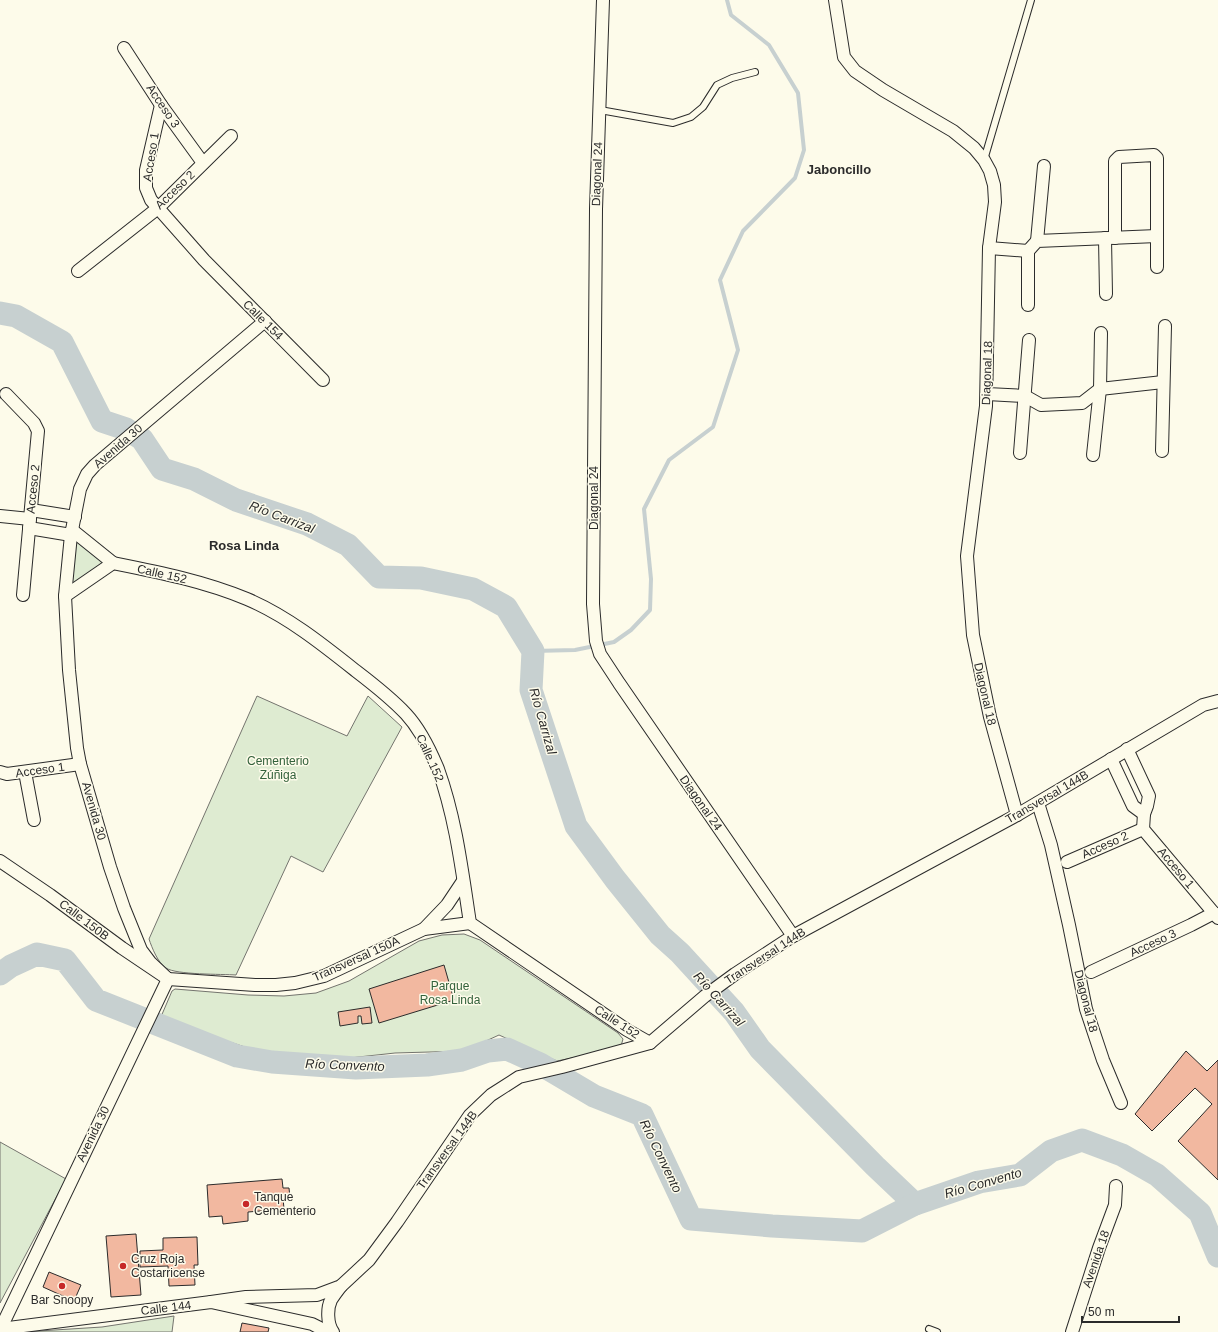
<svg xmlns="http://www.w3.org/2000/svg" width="1218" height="1332" font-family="Arial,sans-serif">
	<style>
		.green { fill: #deebd1; stroke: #74746e }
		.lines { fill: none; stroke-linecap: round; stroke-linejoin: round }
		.stream { stroke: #c7d0d0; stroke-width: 4 }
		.river { stroke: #c7d0d0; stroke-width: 23 }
		.building { fill: #f2b8a0; stroke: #2b2b2b }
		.lane-casing { stroke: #2b2b2b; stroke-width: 8 }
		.street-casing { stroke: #2b2b2b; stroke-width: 14 }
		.lane { stroke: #fdfbea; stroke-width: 6 }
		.street { stroke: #fdfbea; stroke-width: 12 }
		.poi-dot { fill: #c62828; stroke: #fdfbea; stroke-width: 1.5 }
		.labels { text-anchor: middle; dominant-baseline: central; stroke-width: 3; stroke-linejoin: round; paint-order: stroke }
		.street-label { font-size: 12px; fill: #2b2b2b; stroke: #fdfbea }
		.park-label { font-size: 12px; fill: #34623c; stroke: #fdfbea }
		.poi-label { font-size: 12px; fill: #2b2b2b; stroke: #fdfbea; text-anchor: start }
		.neighbourhood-label { font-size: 13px; font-weight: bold; fill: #2b2b2b; stroke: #fdfbea }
		.water-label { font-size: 13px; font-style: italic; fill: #2b2b2b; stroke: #fdfbea }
	</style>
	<rect width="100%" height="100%" fill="#fdfbea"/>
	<g class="green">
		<path d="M76,539L105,563L70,586Z"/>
		<path d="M257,696L347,736L368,696L402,727L323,872L291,856L236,975C222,974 176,975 166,968C158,963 152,948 149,939Z"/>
		<path d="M464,934L480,940L618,1033L623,1039L621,1046L616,1049L557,1061L499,1035L464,1051L395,1053L331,1060L266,1054L160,1019L172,991L175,989L248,995L284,996L316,993L349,981L419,941L442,935Z"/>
		<path d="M0,1142L66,1179L0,1303Z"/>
		<path d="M174,1316L172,1332H23L102,1327Z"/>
	</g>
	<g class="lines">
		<path class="stream" d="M533,651L575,650L614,642L631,630L650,610L651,579L644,509L669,460L713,427L738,350L720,280L743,231L795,178L804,150L798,93L769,45L731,15L727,0"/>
		<g class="river">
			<path d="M0,313L16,316L62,342L102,421L126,429L142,439L162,469L194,479L236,500L307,524L348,545L379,577L421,578L473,589L506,607L533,651L531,690L576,826L615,879L660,935L680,953L734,1012L760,1049L875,1166L915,1204"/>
			<path d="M0,974L11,966L37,954L65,960L96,1000L237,1056L272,1062L356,1068L427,1065L462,1060L488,1051L507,1049L540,1064L594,1096L642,1115L691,1219L772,1226L862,1231L915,1204L979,1182L1020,1175L1051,1151L1082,1140L1122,1155L1157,1175L1200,1213L1218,1256"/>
		</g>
	</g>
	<g class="building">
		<path d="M444,965L454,1000L379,1023L369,989Z"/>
		<path d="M370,1007L372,1023L362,1024L361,1016H358V1023L340,1026L338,1012Z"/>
		<path d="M1186,1051L1207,1071L1218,1060V1180L1178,1141L1212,1104L1195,1088L1152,1131L1135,1114Z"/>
		<path d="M282,1179L283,1188H289L290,1198H283L284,1209L248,1212V1221L223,1224L222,1216L209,1217L207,1185Z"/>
		<path d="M136,1234L141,1295L111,1297L106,1236Z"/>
		<path d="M197,1237L198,1265H194L195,1285L169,1286L168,1266L140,1267V1251L163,1250V1238Z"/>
		<path d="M49,1272L81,1285L74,1301L43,1287Z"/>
		<path d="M242,1323L269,1328L268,1332H240Z"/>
	</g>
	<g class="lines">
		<g class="lane-casing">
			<g id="lane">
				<path d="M600,110L673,123L691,117L703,107L717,85L732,78L755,72"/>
				<path d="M984,160L1031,0"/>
				<path d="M929,1329L937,1332"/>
			</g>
		</g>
		<g class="street-casing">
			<g id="street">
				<path d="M603,0L596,209L593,604L596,641L600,654L619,683L793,936"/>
				<path d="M835,0L844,57L855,71L883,90L953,131L974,148L984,160L990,171L994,185L995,202L989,248L986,406L967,556L973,635L990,717L1017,815"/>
				<path d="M124,48L161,105L203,163"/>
				<path d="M161,105L146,170V188L151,200L204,260L323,380"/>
				<path d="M1105,238L1106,294"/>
				<path d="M1115,238V161L1119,157L1154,155L1157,158V267"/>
				<path d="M1037,241L1044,166"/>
				<path d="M989,248L1028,251L1037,241L1157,236"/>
				<path d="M78,271L158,208L231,136"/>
				<path d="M1028,305V251"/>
				<path d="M6,394L34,423L38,431L23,595"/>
				<path d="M987,394L1025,396L1041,405L1082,403L1100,389L1163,382"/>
				<path d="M1162,451L1165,326"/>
				<path d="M1020,453L1029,340"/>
				<path d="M1093,455L1100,389L1101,333"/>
				<path d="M31,510L75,517"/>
				<path d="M0,516L30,519"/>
				<path d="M29,528L71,535"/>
				<path d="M72,530L113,563"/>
				<path d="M65,596L113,563C158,572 204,581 247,599C287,616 322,644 356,671C373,684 391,698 406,714C419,728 431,752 438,769C456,819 462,871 470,923L627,1030L650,1043"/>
				<path d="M1127,749L1149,796L1147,806L1144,814L1143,829L1218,918"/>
				<path d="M1111,759L1133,806L1144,814"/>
				<path d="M0,772L7,774L80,764"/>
				<path d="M25,772L34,820"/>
				<path d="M1038,803L1051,845L1069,925L1086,1009L1103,1060L1121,1103"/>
				<path d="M0,861L50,895L122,948L168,979L255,985H276L295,983L324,976L424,929L470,923"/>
				<path d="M1067,862L1143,829"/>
				<path d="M424,929L447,905L463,881"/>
				<path d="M1091,972L1191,925L1214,913"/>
				<path d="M168,979L150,962L141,950L124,908L110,867L80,764L77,748L69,670L65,596L71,535L80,489L87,474L95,465L265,321"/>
				<path d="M211,1302L246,1297L317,1295L341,1286L369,1260L397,1222L470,1115L491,1095L519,1077L562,1067L650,1043L705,996L735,974L793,936L1017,815L1203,705L1218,701"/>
				<path d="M0,1329L211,1302L312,1324L328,1332"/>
				<path d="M0,1330L168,979"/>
				<path d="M333,1332C327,1324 327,1308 331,1300C334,1295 338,1290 341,1286"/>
				<path d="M1072,1332L1099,1248L1115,1205L1116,1186"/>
			</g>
		</g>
		<use href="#lane" class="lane"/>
		<use href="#street" class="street"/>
	</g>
	<g class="poi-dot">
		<circle cx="246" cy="1204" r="4"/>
		<circle cx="123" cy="1266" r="4"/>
		<circle cx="62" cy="1286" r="4"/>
	</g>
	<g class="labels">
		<g class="street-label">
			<text transform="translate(163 106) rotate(56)">Acceso 3</text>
			<text transform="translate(151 157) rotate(-81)">Acceso 1</text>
			<text transform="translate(597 174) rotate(-88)">Diagonal 24</text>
			<text transform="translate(175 190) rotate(-44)">Acceso 2</text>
			<text transform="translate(263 320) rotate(45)">Calle 154</text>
			<text transform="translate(987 373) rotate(-88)">Diagonal 18</text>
			<text transform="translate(118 446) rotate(-41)">Avenida 30</text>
			<text transform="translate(33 489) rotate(-84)">Acceso 2</text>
			<text transform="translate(594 498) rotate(-90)">Diagonal 24</text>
			<text transform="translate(162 574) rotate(13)">Calle 152</text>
			<text transform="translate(985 694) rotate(77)">Diagonal 18</text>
			<text transform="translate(430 758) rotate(66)">Calle 152</text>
			<text transform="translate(40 770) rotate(-8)">Acceso 1</text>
			<text transform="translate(1047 797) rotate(-30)">Transversal 144B</text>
			<text transform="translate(701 803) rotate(55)">Diagonal 24</text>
			<text transform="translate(94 811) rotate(74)">Avenida 30</text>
			<text transform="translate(1105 845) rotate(-24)">Acceso 2</text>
			<text transform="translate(1176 868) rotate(50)">Acceso 1</text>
			<text transform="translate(84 920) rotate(37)">Calle 150B</text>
			<text transform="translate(1153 943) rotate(-25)">Acceso 3</text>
			<text transform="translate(765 956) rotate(-33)">Transversal 144B</text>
			<text transform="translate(356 959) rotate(-24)">Transversal 150A</text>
			<text transform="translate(1086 1001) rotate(76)">Diagonal 18</text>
			<text transform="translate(617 1022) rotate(33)">Calle 152</text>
			<text transform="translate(93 1134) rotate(-64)">Avenida 30</text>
			<text transform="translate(447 1150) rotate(-54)">Transversal 144B</text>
			<text transform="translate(1096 1259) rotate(-71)">Avenida 18</text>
			<text transform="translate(166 1308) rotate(-7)">Calle 144</text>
		</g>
		<g class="park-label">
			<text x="278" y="761">Cementerio<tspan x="278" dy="14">Zúñiga</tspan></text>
			<text x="450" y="986">Parque<tspan x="450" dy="14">Rosa Linda</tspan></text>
		</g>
		<g class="poi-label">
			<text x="254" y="1197">Tanque<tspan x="254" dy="14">Cementerio</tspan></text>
			<text x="131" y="1259">Cruz Roja<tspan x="131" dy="14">Costarricense</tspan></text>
			<text x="62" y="1300" text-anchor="middle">Bar Snoopy</text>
		</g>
		<g class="neighbourhood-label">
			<text x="839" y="169">Jaboncillo</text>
			<text x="244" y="545">Rosa Linda</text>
		</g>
		<g class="water-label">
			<text transform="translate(282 517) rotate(21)">Río Carrizal</text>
			<text transform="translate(543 721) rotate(74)">Río Carrizal</text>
			<text transform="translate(719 999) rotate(48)">Río Carrizal</text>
			<text transform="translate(345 1065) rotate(2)">Río Convento</text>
			<text transform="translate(661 1156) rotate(64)">Río Convento</text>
			<text transform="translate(983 1183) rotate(-16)">Río Convento</text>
		</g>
	</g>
	<path d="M1082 1316v6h97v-6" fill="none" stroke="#2b2b2b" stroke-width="2"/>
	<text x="1088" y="1316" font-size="12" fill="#2b2b2b" stroke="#fdfbea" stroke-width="3" paint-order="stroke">50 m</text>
</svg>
